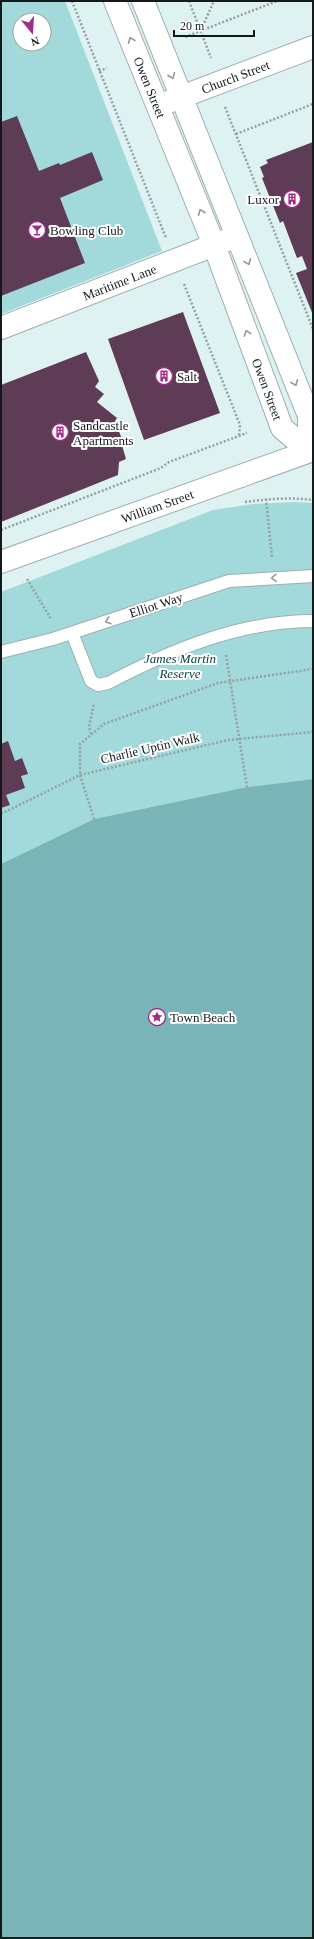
<svg xmlns="http://www.w3.org/2000/svg" width="314" height="1939" font-family="Georgia,serif">
	<style>
		.green { fill: #a2dadb; fill-rule: evenodd }
		.water { fill: #79b5b6 }
		.building { fill: #5f3c55 }
		.lines { fill: none; stroke-linecap: round; stroke-linejoin: round }
		.service-casing { stroke: #9eafb0; stroke-width: 14 }
		.minor-casing { stroke: #9eafb0; stroke-width: 24 }
		.tertiary-casing { stroke: #9eafb0; stroke-width: 24 }
		.path { stroke: #93a1a2; stroke-width: 2.5; stroke-dasharray: 2 2; stroke-linecap: butt }
		.service { stroke: #fff; stroke-width: 12 }
		.minor { stroke: #fff; stroke-width: 22 }
		.tertiary { stroke: #fff; stroke-width: 22 }
		.oneway { stroke: #959898 }
		.labels { text-anchor: middle; dominant-baseline: central; stroke-width: 4; stroke-linejoin: round; paint-order: stroke }
		.street-label { font-size: 13px; fill: #141a1b; stroke: #fff }
		.poi-label { font-size: 13px; fill: #141a1b; stroke: #fff; text-anchor: start }
		.park-label { font-size: 13px; font-style: italic; fill: #094244; stroke: #fff }
	</style>
	<rect width="100%" height="100%" fill="#dff2f2"/>
	<g class="green">
		<path d="M1,1H65L162,251L1,314ZM20,20H44V44H20Z"/>
		<path d="M294,502L313,503V779L247,787L94,819L1,864V592L213,510L253,504Z"/>
	</g>
	<path class="water" d="M313,779V1938H1V864L94,819L247,787Z"/>
	<g class="building">
		<path d="M17,116L39,171L59,163L60,165L92,152L103,180L60,198L85,263L1,296V122Z"/>
		<path d="M313,142V315L296,273L307,269L302,256L297,258L283,221L280,223L262,178L264,177L260,167L268,163L266,160Z"/>
		<path d="M183,312L220,413L144,440L108,339Z"/>
		<path d="M86,352L99,381L95,387L104,394L97,402L117,418L115,421L123,442H121L126,459L119,462L118,475L1,522V385Z"/>
		<path d="M8,741L15,761L22,758L28,774L21,776L25,788L6,795L10,805L1,808V744Z"/>
	</g>
	<g class="lines">
		<g class="service-casing">
			<g id="service">
				<path d="M72,633L91,681L98,685L108,683C171,650 240,621 313,621"/>
				<path d="M1,652L53,639L229,581L313,576"/>
			</g>
		</g>
		<g class="minor-casing">
			<g id="minor">
				<path id="s1" d="M115,1L214,245L282,428L309,451"/>
				<path d="M143,1L309,416V451"/>
				<path id="s2" d="M168,102L313,47"/>
				<path id="s3" d="M1,328L227,240"/>
			</g>
		</g>
		<g class="tertiary-casing">
			<g id="tertiary">
				<path id="s4" d="M1,562L313,450"/>
			</g>
		</g>
		<g class="path">
			<path d="M72,1L166,238"/>
			<path d="M189,1L211,58"/>
			<path d="M201,30L214,1"/>
			<path d="M185,37L277,1"/>
			<path d="M99,71L107,68"/>
			<path d="M225,107L313,329"/>
			<path d="M236,134L313,104"/>
			<path d="M184,284L240,425L239,436"/>
			<path d="M266,499L272,558"/>
			<path d="M245,502C268,499 290,497 313,500"/>
			<path d="M1,530L161,468L169,462L247,433"/>
			<path d="M27,579L51,619"/>
			<path d="M226,655L247,787"/>
			<path d="M91,734L89,727L94,703"/>
			<path d="M1,814L80,775L228,740L313,732"/>
			<path d="M94,819L80,775V744L104,724L218,683L313,669"/>
		</g>
		<use href="#service" class="service"/>
		<use href="#minor" class="minor"/>
		<use href="#tertiary" class="tertiary"/>
	</g>
	<defs><path id="oneway-chevron" d="M-2-3.5L2.5 0L-2 3.5" fill="none" stroke-width="1.6" stroke-linecap="round" stroke-linejoin="round"/></defs>
	<g class="oneway">
		<use href="#oneway-chevron" transform="translate(131 40) rotate(-112)"/>
		<use href="#oneway-chevron" transform="translate(172 76) rotate(68)"/>
		<use href="#oneway-chevron" transform="translate(201 212) rotate(-112)"/>
		<use href="#oneway-chevron" transform="translate(248 262) rotate(68)"/>
		<use href="#oneway-chevron" transform="translate(247 333) rotate(-110)"/>
		<use href="#oneway-chevron" transform="translate(295 383) rotate(68)"/>
		<use href="#oneway-chevron" transform="translate(274 578) rotate(176)"/>
		<use href="#oneway-chevron" transform="translate(108 621) rotate(162)"/>
	</g>
	<defs>
		<g id="building-ring" transform="scale(0.9)"><circle r="9.5" fill="#fff" stroke="#a02c87" stroke-width="1.5"/><path d="M-4-6H4V6H1V3H-1V6H-4ZM-2.5-4.3h1.7v1.8h-1.7ZM.8-4.3h1.7v1.8H.8ZM-2.5-1h1.7V.8h-1.7ZM.8-1h1.7V.8H.8Z" fill="#a02c87"/></g>
		<g id="bar-ring" transform="scale(0.9)"><circle r="9.5" fill="#fff" stroke="#a02c87" stroke-width="1.5"/><path d="M-6-5H6L.8 .8V4.5H3.5V6h-7V4.5H-.8V.8Z" fill="#a02c87"/></g>
		<g id="sight-ring" transform="scale(0.9)"><circle r="9.5" fill="#fff" stroke="#a02c87" stroke-width="1.5"/><path d="M0-6L1.8-2.2L6-1.7L2.9 1.2L3.7 5.4L0 3.3L-3.7 5.4L-2.9 1.2L-6-1.7L-1.8-2.2Z" fill="#a02c87"/></g>
	</defs>
	<g fill-rule="evenodd">
		<use href="#building-ring" x="292" y="199"/>
		<use href="#bar-ring" x="37" y="230"/>
		<use href="#building-ring" x="164" y="376"/>
		<use href="#building-ring" x="60" y="432"/>
		<use href="#sight-ring" x="157" y="1017"/>
	</g>
	<g class="labels">
		<g class="street-label">
			<text stroke="none"><textPath href="#s2" startOffset="72">Church Street</textPath></text>
			<text stroke="none"><textPath href="#s1" startOffset="93">Owen Street</textPath></text>
			<text stroke="none"><textPath href="#s3" startOffset="127">Maritime Lane</textPath></text>
			<text stroke="none"><textPath href="#s1" startOffset="417">Owen Street</textPath></text>
			<text stroke="none"><textPath href="#s4" startOffset="166">William Street</textPath></text>
			<text transform="translate(156 605) rotate(-18)">Elliot Way</text>
			<text transform="translate(150 748) rotate(-13)">Charlie Uptin Walk</text>
		</g>
		<g class="poi-label">
			<text x="279" y="199" text-anchor="end">Luxor</text>
			<text x="50" y="230">Bowling Club</text>
			<text x="177" y="376">Salt</text>
			<text x="73" y="425">Sandcastle<tspan x="73" dy="15">Apartments</tspan></text>
			<text x="170" y="1017">Town Beach</text>
		</g>
		<g class="park-label">
			<text x="180" y="658">James Martin<tspan x="180" dy="15">Reserve</tspan></text>
		</g>
	</g>
	<rect width="314" height="1939" fill="none" stroke="#141a1b" stroke-width="4"/>
	<g transform="translate(32 32) rotate(162)"><circle r="19" fill="#ffffff" stroke="#a1a3a4"/>
	<path d="M0-3L7 15L0 10L-7 15Z" fill="#a02c87"/>
	<text y="-6" font-size="11" font-weight="bold" text-anchor="middle" fill="#141a1b">N</text>
	</g>
	<path d="M174 30v6h80v-6" fill="none" stroke="#141a1b" stroke-width="2"/>
	<text x="180" y="30" font-size="12" fill="#141a1b" stroke="#ffffff" stroke-width="3" paint-order="stroke">20 m</text>
</svg>
